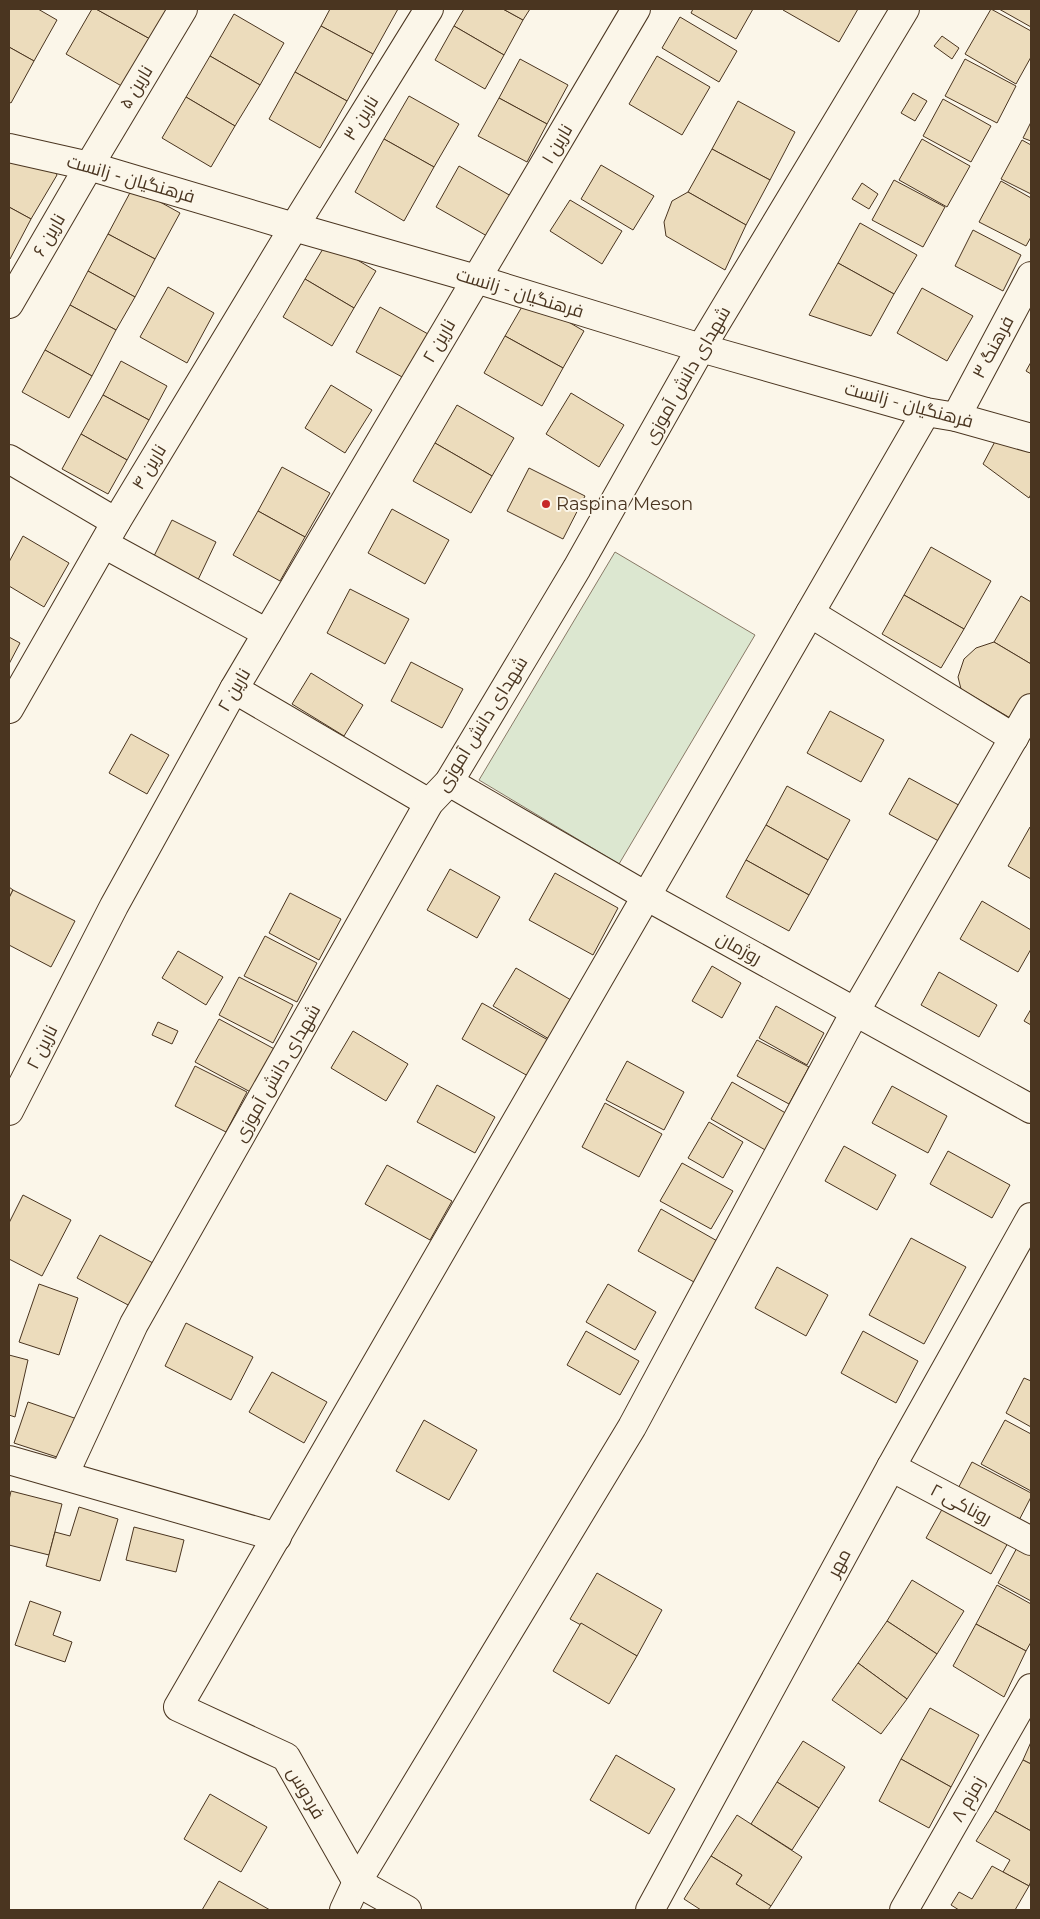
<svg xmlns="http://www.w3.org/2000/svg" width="1040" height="1919" font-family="Montserrat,Cairo,sans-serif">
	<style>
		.green { fill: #dce7d0; stroke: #887966 }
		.building { fill: #ecdcbc; stroke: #4a3520 }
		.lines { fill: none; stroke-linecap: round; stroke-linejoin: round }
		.minor-casing { stroke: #4a3520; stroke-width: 30 }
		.minor { stroke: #fbf6e9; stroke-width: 28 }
		.poi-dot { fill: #c62828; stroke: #fbf6e9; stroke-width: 2 }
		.labels { text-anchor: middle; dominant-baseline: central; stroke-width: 4; stroke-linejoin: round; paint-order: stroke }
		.street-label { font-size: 18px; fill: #4a3520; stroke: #fbf6e9 }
		.poi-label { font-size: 18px; fill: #4a3520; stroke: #fbf6e9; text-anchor: start }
	</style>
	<rect width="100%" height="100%" fill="#fbf6e9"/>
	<path class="green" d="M615,552L755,635L619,864L479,780Z"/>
	<g class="building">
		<path d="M9,9H38L57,20L34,61L9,47Z"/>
		<path d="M92,9H96L152,40L125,88L66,54Z"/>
		<path d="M96,9H170L152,40Z"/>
		<path d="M330,9H398L373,54L321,26Z"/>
		<path d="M464,9H503L523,20L504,55L454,26Z"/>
		<path d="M503,9H530L523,20Z"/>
		<path d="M693,9H753L736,39L691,13Z"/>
		<path d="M784,9H858L839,42L783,10Z"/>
		<path d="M991,9L1031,31V57L1016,84L965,54Z"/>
		<path d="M999,9H1031V27Z"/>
		<path d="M234,14L284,43L260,85L210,56Z"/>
		<path d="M680,17L737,51L719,82L662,48Z"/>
		<path d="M321,26L373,54L347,101L295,72Z"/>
		<path d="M454,26L504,55L485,89L435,60Z"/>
		<path d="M942,36L959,48L952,59L934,46Z"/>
		<path d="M9,47L34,61L11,103L9,102Z"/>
		<path d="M210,56L260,85L235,126L186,97Z"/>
		<path d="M657,56L710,87L682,135L629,104Z"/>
		<path d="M520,59L568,85L547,124L499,98Z"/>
		<path d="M965,59L1016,86L997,123L945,96Z"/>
		<path d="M295,72L347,101L320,148L269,119Z"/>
		<path d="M913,93L927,101L915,121L901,113Z"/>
		<path d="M409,96L459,124L434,167L384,139Z"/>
		<path d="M186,97L235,126L211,167L162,138Z"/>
		<path d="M499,98L547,124L527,162L478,136Z"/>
		<path d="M943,99L991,126L971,162L923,136Z"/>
		<path d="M738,101L795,132L770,180L712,149Z"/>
		<path d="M1031,122V141L1023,138Z"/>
		<path d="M384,139L434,167L404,221L355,192Z"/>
		<path d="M922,139L970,166L947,207L899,180Z"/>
		<path d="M1022,140L1031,145V194L1001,179Z"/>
		<path d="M712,149L770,180L746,225L688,192Z"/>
		<path d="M9,154L51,164L57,175L31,219L9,207Z"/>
		<path d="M601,165L654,196L633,230L581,199Z"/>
		<path d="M459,166L511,196L487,236L436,207Z"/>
		<path d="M894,180L945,207L923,247L872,220Z"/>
		<path d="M1001,181L1031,198V237L1026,246L979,222Z"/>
		<path d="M862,183L878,194L869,209L852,199Z"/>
		<path d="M133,187L180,213L155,259L108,234Z"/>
		<path d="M688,192L746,225L725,270L666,236L664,222L672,201Z"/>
		<path d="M570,200L622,231L602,264L550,231Z"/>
		<path d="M9,207L31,219L10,259H9Z"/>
		<path d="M860,223L917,255L894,294L838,263Z"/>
		<path d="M973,230L1021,255L1003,291L955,266Z"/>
		<path d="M108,234L155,259L135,297L88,271Z"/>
		<path d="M327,242L376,271L354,308L305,279Z"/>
		<path d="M838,263L894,294L871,336L809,315Z"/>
		<path d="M88,271L135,297L116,330L70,305Z"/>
		<path d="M305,279L354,308L332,346L283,317Z"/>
		<path d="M168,287L214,313L187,363L140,337Z"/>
		<path d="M922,288L973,316L947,361L897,333Z"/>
		<path d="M527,298L584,331L563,368L505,336Z"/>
		<path d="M70,305L116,330L92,376L45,350Z"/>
		<path d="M380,307L428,334L404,378L356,352Z"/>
		<path d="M505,336L563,368L542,406L484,373Z"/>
		<path d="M45,350L92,376L69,418L22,392Z"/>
		<path d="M121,361L167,386L149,420L103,395Z"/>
		<path d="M1031,362V374L1026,371Z"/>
		<path d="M331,385L372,410L345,453L305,428Z"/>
		<path d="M571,393L624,425L599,467L546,434Z"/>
		<path d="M103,395L149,420L127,460L81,434Z"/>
		<path d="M457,405L514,438L492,476L435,443Z"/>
		<path d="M81,434L127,460L108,494L62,469Z"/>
		<path d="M999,434L1031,443V494L1029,498L983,464Z"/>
		<path d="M435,443L492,476L471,513L413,481Z"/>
		<path d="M282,467L330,493L305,537L258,511Z"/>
		<path d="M529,468L585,496L563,539L507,511Z"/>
		<path d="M392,509L449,540L425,584L368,553Z"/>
		<path d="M258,511L305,537L280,581L233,555Z"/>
		<path d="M172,520L216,542L196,584L151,562Z"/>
		<path d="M23,536L69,563L44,607L9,586V562Z"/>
		<path d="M931,547L991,581L964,629L904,595Z"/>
		<path d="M350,589L409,619L385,664L327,633Z"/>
		<path d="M904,595L964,629L941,668L882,634Z"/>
		<path d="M1021,596L1031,602V664L994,642Z"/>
		<path d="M9,637L20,643L9,664Z"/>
		<path d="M994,642L1031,664V695L1017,722L961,689L958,677L964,659L976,648Z"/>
		<path d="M411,662L463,689L442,728L391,701Z"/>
		<path d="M311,673L363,705L344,736L292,704Z"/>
		<path d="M830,711L884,740L861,782L807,753Z"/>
		<path d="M131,734L169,755L147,794L109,773Z"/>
		<path d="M909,778L966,809L946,845L889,814Z"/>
		<path d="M787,786L850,820L828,860L766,825Z"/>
		<path d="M766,825L828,860L809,895L746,860Z"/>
		<path d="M1030,827L1031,828V879L1008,866Z"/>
		<path d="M746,860L809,895L789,931L726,897Z"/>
		<path d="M450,869L500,897L477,938L427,910Z"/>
		<path d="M555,873L618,908L593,955L529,920Z"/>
		<path d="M9,887L13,890L9,898Z"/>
		<path d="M13,890L75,921L51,967L9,945V898Z"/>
		<path d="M290,893L341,919L319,960L269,933Z"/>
		<path d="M982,901L1031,930V949L1018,972L960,939Z"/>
		<path d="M265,936L317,963L297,1002L244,976Z"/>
		<path d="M178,951L223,977L206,1005L162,978Z"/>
		<path d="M712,966L741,983L722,1018L692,1001Z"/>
		<path d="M516,968L571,1000L549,1039L493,1006Z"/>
		<path d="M939,972L997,1005L979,1037L921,1005Z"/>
		<path d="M239,977L293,1005L273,1043L219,1015Z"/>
		<path d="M482,1003L548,1040L528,1076L462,1039Z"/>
		<path d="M776,1006L824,1033L807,1065L759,1038Z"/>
		<path d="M1031,1009V1025L1024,1021Z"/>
		<path d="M219,1019L280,1052L256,1095L195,1062Z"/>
		<path d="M158,1022L178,1031L172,1044L152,1035Z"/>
		<path d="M353,1031L408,1064L386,1101L331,1068Z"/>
		<path d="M757,1040L809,1067L789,1104L737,1076Z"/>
		<path d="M627,1061L684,1092L664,1130L606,1100Z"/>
		<path d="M195,1066L247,1092L226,1132L175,1106Z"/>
		<path d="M732,1082L789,1115L767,1151L711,1119Z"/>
		<path d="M437,1085L495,1117L475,1153L417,1122Z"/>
		<path d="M892,1086L947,1116L928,1153L872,1123Z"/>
		<path d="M605,1103L662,1134L639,1177L582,1147Z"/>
		<path d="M709,1122L743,1142L723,1178L688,1158Z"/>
		<path d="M844,1146L896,1175L877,1210L825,1181Z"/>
		<path d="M948,1151L1010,1185L992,1218L930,1184Z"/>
		<path d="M682,1163L733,1191L711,1229L660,1201Z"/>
		<path d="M387,1165L452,1201L430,1240L365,1204Z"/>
		<path d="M23,1195L71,1220L42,1276L9,1259V1223Z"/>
		<path d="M661,1209L726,1246L703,1287L638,1251Z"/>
		<path d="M100,1235L153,1263L130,1306L77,1278Z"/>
		<path d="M911,1238L966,1267L924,1344L869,1315Z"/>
		<path d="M777,1267L828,1295L806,1336L755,1308Z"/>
		<path d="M39,1284L78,1298L59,1355L19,1342Z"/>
		<path d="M608,1284L656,1312L635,1350L586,1322Z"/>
		<path d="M186,1323L253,1357L231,1400L165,1366Z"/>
		<path d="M586,1331L639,1361L620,1395L567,1365Z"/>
		<path d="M863,1331L918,1361L896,1403L841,1373Z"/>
		<path d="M9,1355L28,1360L15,1417L9,1415Z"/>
		<path d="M272,1372L327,1402L304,1443L249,1412Z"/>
		<path d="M1024,1378L1031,1381V1427L1006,1413Z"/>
		<path d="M28,1402L80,1420L66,1460L14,1443Z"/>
		<path d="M424,1420L477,1450L449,1500L396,1471Z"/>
		<path d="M1005,1420L1031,1434V1491L981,1464Z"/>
		<path d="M972,1462L1031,1493V1497L1015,1528L954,1496Z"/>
		<path d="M11,1491L62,1504L49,1555L9,1545V1500Z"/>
		<path d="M945,1504L1010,1539L991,1574L926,1538Z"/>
		<path d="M79,1507L118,1519L100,1581L46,1566L55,1532L70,1536Z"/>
		<path d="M134,1527L184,1540L176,1572L126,1560Z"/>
		<path d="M1019,1544L1031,1550V1601L998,1583Z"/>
		<path d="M597,1573L662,1610L637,1656L570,1619Z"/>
		<path d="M912,1580L964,1611L937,1654L887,1621Z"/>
		<path d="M997,1585L1031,1604V1642L1026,1651L976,1624Z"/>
		<path d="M30,1601L61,1612L53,1635L72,1642L65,1662L15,1645Z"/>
		<path d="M887,1621L937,1654L907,1699L858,1663Z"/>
		<path d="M581,1623L637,1656L609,1704L553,1671Z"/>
		<path d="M976,1624L1026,1651L1004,1697L953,1666Z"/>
		<path d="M858,1663L907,1699L881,1734L832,1700Z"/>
		<path d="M930,1708L979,1735L951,1787L901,1759Z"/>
		<path d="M803,1741L845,1767L819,1808L777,1782Z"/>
		<path d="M1031,1742V1764L1023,1760Z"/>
		<path d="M616,1755L675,1789L649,1834L590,1800Z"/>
		<path d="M901,1759L951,1787L929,1828L879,1801Z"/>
		<path d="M1023,1760L1031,1764V1831L995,1811Z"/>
		<path d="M777,1782L819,1808L792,1850L751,1824Z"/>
		<path d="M210,1794L267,1827L241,1872L184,1839Z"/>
		<path d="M995,1811L1031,1831V1881L1029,1886L1003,1872L1010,1860L976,1841Z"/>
		<path d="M737,1815L802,1857L771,1906L736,1884L742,1875L711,1856Z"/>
		<path d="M711,1856L742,1875L736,1884L771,1906L768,1910H701L684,1899Z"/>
		<path d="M992,1866L1029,1886L1015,1910H959L951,1905L959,1892L972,1899Z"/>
		<path d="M219,1881L270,1910H202Z"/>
	</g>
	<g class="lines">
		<g class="minor-casing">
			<g id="minor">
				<path d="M9,148L89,166L294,227L476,279L701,348L926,412L956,417L1031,438"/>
				<path d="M9,304L89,166L183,9"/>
				<path d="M956,417L1031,276"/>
				<path d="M9,459L116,522"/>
				<path d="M104,544L267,633"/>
				<path d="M810,613L1014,738"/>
				<path d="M234,689L429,803"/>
				<path d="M9,709L116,522L294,227L429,9"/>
				<path d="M449,782L646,896L1031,1109"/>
				<path d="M9,1111L114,906L234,689L636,9"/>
				<path d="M9,1460L277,1537"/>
				<path d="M891,1467L1031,1541"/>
				<path d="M64,1475L134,1324L429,803L449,782L577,568L701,348L905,9"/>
				<path d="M344,1910L357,1882L632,1427L855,1012L1031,708"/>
				<path d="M407,1910L357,1882L286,1757L178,1707L926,412"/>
				<path d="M650,1910L891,1467L1031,1217"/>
				<path d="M904,1910L1031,1688"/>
			</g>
		</g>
		<use href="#minor" class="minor"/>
	</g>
	<circle class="poi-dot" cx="546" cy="504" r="5"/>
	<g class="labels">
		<g class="street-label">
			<text transform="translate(136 87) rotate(-59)">نارین ۵</text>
			<text transform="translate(361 118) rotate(-58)">نارین ۳</text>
			<text transform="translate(557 144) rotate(-59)">نارین ۱</text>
			<text transform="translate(131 179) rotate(16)">فرهنگیان - زانست</text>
			<text transform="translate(49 235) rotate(-60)">نارین ۶</text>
			<text transform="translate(520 293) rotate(17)">فرهنگیان - زانست</text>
			<text transform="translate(439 341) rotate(-60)">نارین ۲</text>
			<text transform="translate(993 347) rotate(-62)">فرهنگ ۳</text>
			<text transform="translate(687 375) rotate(-60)">شهدای دانش آموزی</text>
			<text transform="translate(909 405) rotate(15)">فرهنگیان - زانست</text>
			<text transform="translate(149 467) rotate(-59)">نارین ۴</text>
			<text transform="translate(234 690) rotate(-60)">نارین ۲</text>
			<text transform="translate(482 724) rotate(-58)">شهدای دانش آموزی</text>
			<text transform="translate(739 948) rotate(29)">روژمان</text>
			<text transform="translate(42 1047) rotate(-63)">نارین ۲</text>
			<text transform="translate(277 1073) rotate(-60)">شهدای دانش آموزی</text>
			<text transform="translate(961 1504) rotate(28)">روناکی ۲</text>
			<text transform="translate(839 1563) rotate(-62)">مهر</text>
			<text transform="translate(306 1793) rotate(60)">فردوس</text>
			<text transform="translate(968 1799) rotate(-60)">زمزم ۸</text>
		</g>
		<g class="poi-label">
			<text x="556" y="504">Raspina Meson</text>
		</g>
	</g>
	<rect width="1040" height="1919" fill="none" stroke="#4a3520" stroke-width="20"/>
</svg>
